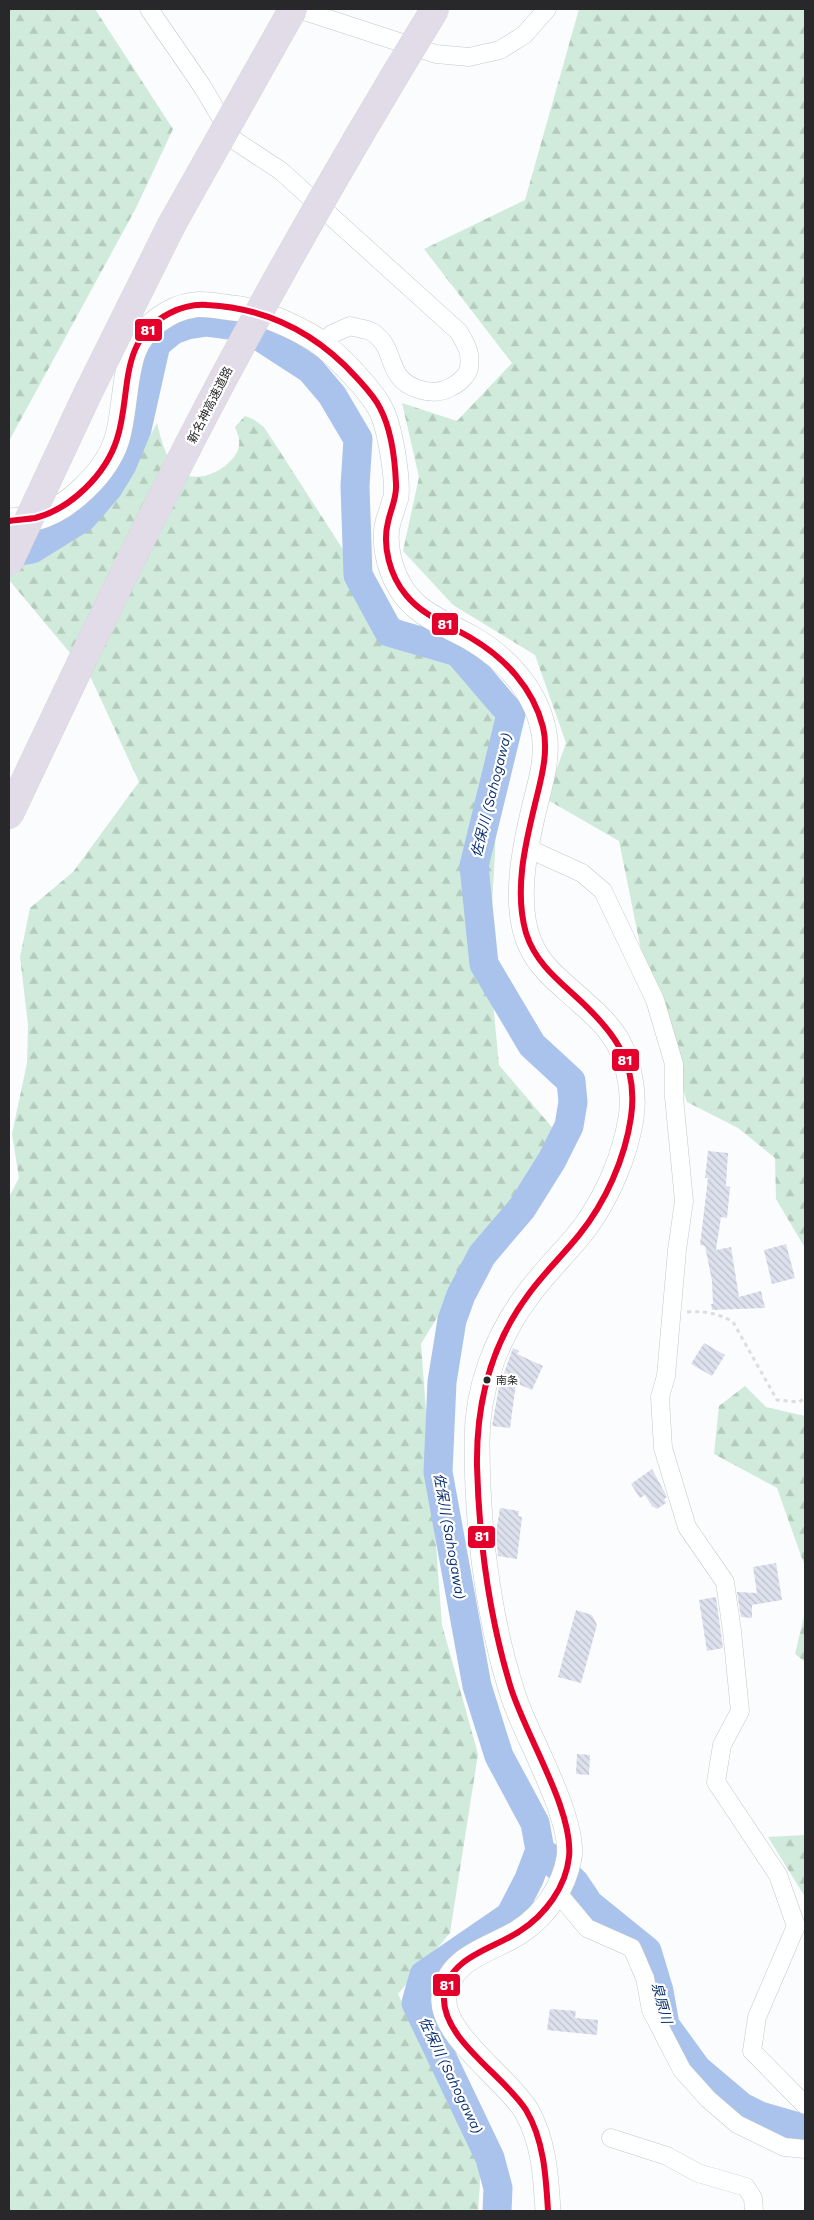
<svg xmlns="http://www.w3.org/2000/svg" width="814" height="2220" font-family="'Work Sans','Noto Sans JP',sans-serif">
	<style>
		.forest { fill: url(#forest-firs) }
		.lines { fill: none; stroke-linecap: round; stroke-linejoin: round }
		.river { stroke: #aac3ec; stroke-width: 29 }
		.building { fill: url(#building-back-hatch) }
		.minor-casing { stroke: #c6c7c9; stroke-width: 19 }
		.secondary-casing { stroke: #c6c7c9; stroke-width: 26 }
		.path { stroke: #dddddf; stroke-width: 3; stroke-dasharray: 4 4; stroke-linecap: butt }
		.minor { stroke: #feffff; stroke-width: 18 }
		.secondary { stroke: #feffff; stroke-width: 25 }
		.motorway-bridge-casing { stroke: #d7d7d9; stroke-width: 29; stroke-linecap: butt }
		.motorway-bridge { stroke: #e2dce8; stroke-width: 28 }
		.bus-1-casing { stroke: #fff; stroke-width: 10 }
		.bus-1 { stroke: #e4002b; stroke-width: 6 }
		.bus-dot { fill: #28282a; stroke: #fff; stroke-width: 2 }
		.labels { text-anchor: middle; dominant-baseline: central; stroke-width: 4.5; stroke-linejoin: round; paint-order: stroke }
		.bus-label { font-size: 11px; fill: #28282a; stroke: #fff; text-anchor: start }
		.street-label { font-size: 12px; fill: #28282a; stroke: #fff }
		.water-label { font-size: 14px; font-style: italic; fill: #093073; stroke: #fff }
		.line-badge { stroke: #fff; stroke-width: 2 }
		.badge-label { font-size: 14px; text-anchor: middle; font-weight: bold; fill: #fff }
	</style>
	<defs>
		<pattern id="forest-firs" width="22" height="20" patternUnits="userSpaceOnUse" patternTransform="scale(1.25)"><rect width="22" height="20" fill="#d0ebdb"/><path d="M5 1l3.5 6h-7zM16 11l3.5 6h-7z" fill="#b3cabc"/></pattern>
		<pattern id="building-back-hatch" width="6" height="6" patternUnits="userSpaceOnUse" patternTransform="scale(1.25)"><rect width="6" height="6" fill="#dde0ed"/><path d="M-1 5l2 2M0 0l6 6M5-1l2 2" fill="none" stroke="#bec0cb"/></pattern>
	</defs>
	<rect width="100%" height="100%" fill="#fbfcfe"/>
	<g class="forest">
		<path d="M9,9H95L173,129L136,208L9,441Z"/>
		<path d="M579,9H805V1248L776,1199L775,1158L738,1128L687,1102L644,965L619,841L546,799L566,743L535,655L453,605L403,551L419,477L402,403L457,421L512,363L424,249L525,200Z"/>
		<path d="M245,416L253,419L264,427L344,551L394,615L457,662L498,723L495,852L489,961L499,1065L556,1132L493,1226L421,1344L442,1625L478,1754L450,1933L398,1994L481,2169L478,2211H9V1197L19,1178L12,1134L27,1063L28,1025L20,957L30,908L73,872L139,782L91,678L9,580V557L43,556L83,532L113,503L157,423C161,439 166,461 180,472C198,485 229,470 238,450C241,442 238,434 235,427Z"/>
		<path d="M745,1386L766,1407L805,1416V1567L777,1488L714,1454L719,1406Z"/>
		<path d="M805,1612V1662L795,1654Z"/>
		<path d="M805,1835V1897L768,1837Z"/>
	</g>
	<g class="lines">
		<g class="river">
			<path d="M9,553L32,549L82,518L108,488L122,465L137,429L156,344L173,330L187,325L207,322L245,327L310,369L332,395L358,439L355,486L358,575L389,632L458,652L511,714L474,866L484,964L532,1045L571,1081L573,1102L569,1126L552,1160L522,1208L482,1255L461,1295L452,1320L442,1382L438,1472L477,1686L499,1756L535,1823L540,1850L529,1879L510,1916L424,1975L416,2003L490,2158L498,2188L497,2211"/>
			<path d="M547,1856L575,1883L589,1904L647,1951L659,1991L665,2025L697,2069L742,2107L760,2116L805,2129"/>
		</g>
	</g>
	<g class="building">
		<path d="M708,1151L728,1153L726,1186L730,1187L727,1218L721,1217L716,1250L731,1247L739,1297L761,1291L765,1308L712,1310L711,1304H713L712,1281L705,1246L700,1245L708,1178H705Z"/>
		<path d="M786,1244L795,1278L772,1284L764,1250Z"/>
		<path d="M704,1343L725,1355L712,1376L691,1364Z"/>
		<path d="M513,1348L519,1351L517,1354L543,1366L532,1390L516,1383L510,1428L492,1426L499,1387Z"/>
		<path d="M652,1469L667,1497L664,1499L666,1503L657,1509L652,1506L645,1495L640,1498L631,1484Z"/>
		<path d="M500,1508L519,1511L518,1516L522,1517L517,1559L498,1556L496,1533Z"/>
		<path d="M776,1563L782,1600L752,1605V1618L741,1617L737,1592L757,1593L753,1567Z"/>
		<path d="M716,1597L723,1648L707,1651L699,1600Z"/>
		<path d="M576,1610L592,1615L597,1625L581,1683L558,1677Z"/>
		<path d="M577,1754L590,1755L589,1775L576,1774Z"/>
		<path d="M550,2009L576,2011L575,2018L598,2020L597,2035L547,2030Z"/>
	</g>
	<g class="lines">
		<g class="minor-casing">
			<g id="minor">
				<path d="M149,9L202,86L234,140L281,171L459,332C467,347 471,351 469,368C468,375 458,384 451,387C440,393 431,393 418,389C384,378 398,348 372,332C367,329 357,328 350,326L332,334L322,344"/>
				<path d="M298,9L436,54L469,57L500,50L524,35L547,9"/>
				<path d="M525,847L582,873L603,891L655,1000L674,1064V1097L684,1201L677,1250L666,1376L660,1397L663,1448L687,1527L725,1582L732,1631L740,1711L722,1745L716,1782L778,1875L796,1926L757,2017L752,2051L805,2105"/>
				<path d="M557,1892L587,1928L632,1948L645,1978L651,2010L682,2070L708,2099L737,2124L784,2147L805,2149"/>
				<path d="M611,2138L667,2156L698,2173L746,2187L753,2198L754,2211"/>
			</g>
		</g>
		<g class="secondary-casing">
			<path id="secondary" d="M9,521C17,520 26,520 35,518C68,510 107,472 117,439C125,413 124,375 134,350C143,327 170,308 194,305C205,303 222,307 233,308C261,311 294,326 318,341C335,353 370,389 380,408C390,426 398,477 396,497C395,500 389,520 388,522C383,542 389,567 399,585C415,614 444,623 471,638C509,660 540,695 545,740C547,761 540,785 535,805C525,846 512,906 531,946C542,970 564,985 583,1003C595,1013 610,1028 618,1042C629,1063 635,1095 631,1118C625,1156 608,1195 586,1226C568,1250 545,1271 527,1296C496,1338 477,1389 477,1441C477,1513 485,1592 503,1661C508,1678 512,1695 519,1711C533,1747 575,1822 569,1858C564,1888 544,1916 519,1932C491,1950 448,1957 444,1997C440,2034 506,2078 526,2110C544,2141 546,2177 548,2211"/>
		</g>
		<path class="path" d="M687,1312C705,1311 718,1313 733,1322L777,1400L799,1402L805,1398"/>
		<use href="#minor" class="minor"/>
		<use href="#secondary" class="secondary"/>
		<g class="motorway-bridge-casing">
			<g id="motorway-bridge">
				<path d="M9,562L87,395L172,224L293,9"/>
				<path d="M9,815C78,669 147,522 223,379C290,253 361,130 435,9"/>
			</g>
		</g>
		<use href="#motorway-bridge" class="motorway-bridge"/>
		<g class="bus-1-casing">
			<path id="bus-1" d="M9,521C15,520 29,519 35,518C71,509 106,474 117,439C132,393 117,340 170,313C182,307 194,304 207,305C267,308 316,333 356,377C364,386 374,396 380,408C391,429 395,459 396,484C397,498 391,508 388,522C382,546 390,576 406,595C423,616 449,625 471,638C505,658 533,688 543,727C549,753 541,779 535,804C525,845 514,891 526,933C534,959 553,976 573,994C612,1029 639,1061 631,1117C625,1159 605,1203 579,1235C562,1256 543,1274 528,1295C490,1346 476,1403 477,1466C479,1540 489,1615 510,1685C524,1733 574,1810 569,1857C566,1887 545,1915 520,1931C494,1949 447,1957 444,1996C441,2039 505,2076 526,2110C544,2140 546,2177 548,2211"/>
		</g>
		<use href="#bus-1" class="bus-1"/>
	</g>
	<circle class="bus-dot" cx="487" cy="1380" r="4.5"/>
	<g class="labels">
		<g class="bus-label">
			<text x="496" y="1380">南条</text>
		</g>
		<g class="street-label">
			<text transform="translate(210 405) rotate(-63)">新名神高速道路</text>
		</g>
		<g class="water-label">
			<text transform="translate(491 795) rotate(-76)">佐保川 (Sahogawa)</text>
			<text transform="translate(450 1536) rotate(80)">佐保川 (Sahogawa)</text>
			<text transform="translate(662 2003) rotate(75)">泉原川</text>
			<text transform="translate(451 2075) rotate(64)">佐保川 (Sahogawa)</text>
		</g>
	</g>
	<g class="line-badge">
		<rect x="134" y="318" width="29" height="24" rx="5" fill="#e4002b"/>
		<rect x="431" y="612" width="28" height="24" rx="5" fill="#e4002b"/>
		<rect x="611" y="1048" width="29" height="24" rx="5" fill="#e4002b"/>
		<rect x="467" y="1525" width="29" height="24" rx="5" fill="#e4002b"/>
		<rect x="432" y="1973" width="29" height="24" rx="5" fill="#e4002b"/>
	</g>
	<g class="badge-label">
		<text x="148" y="335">81</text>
		<text x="445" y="629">81</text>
		<text x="625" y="1065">81</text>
		<text x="482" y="1541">81</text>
		<text x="447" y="1990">81</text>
	</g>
	<rect width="814" height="2220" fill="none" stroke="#28282a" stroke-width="20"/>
</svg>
